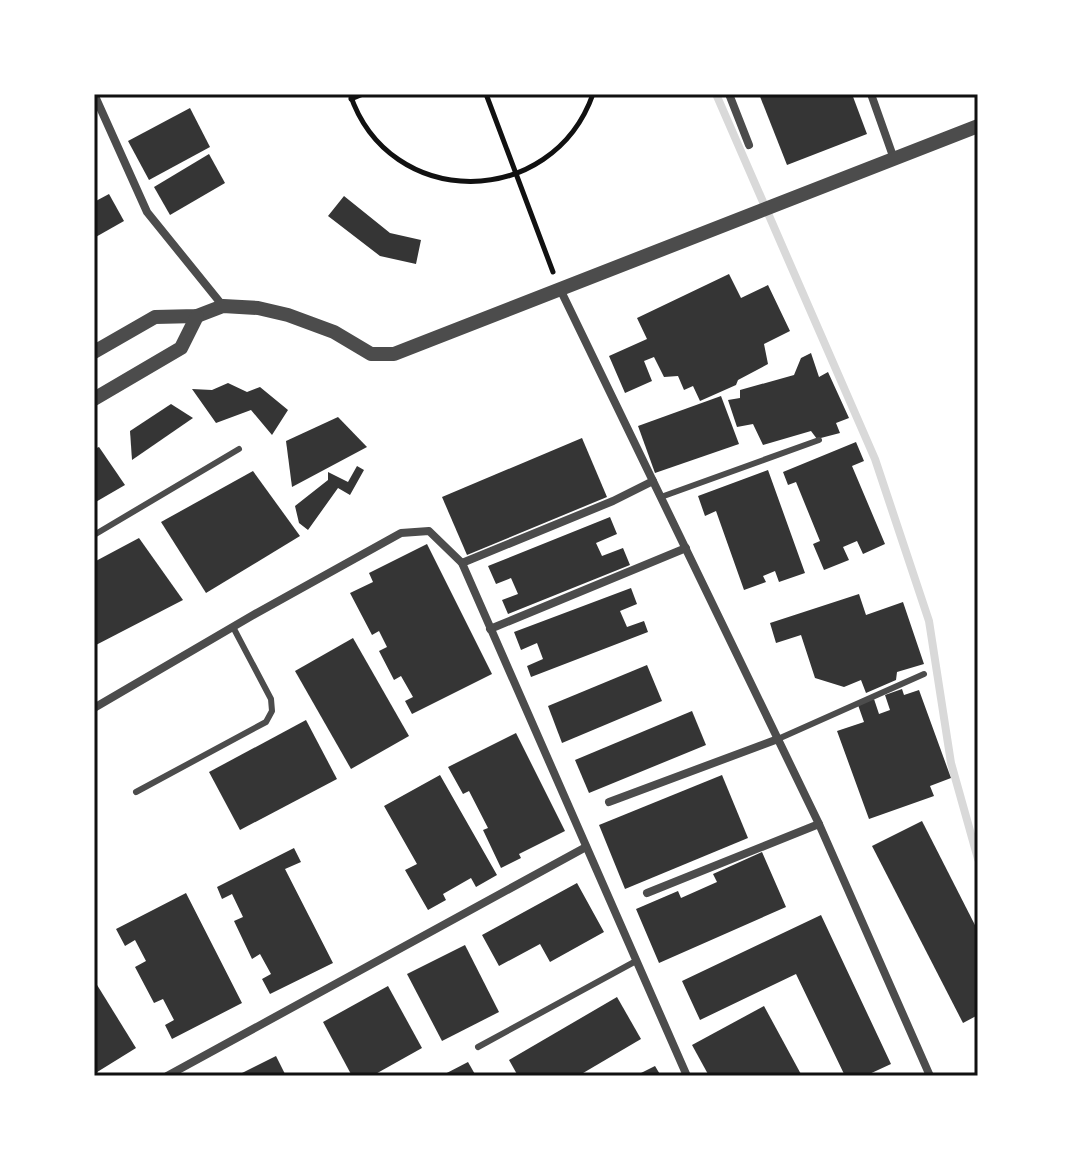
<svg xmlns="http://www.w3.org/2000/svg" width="1072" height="1170" font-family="Lato,sans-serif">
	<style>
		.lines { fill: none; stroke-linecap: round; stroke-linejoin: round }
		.stream { stroke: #d9d9d9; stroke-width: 8 }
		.building { fill: #353535 }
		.path { stroke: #111; stroke-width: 5 }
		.service { stroke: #4c4c4c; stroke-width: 6 }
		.minor { stroke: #4c4c4c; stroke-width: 8 }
		.tertiary { stroke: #4c4c4c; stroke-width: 14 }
		.neatline { fill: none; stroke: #111; stroke-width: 3 }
	</style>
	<rect width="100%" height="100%" fill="#fff"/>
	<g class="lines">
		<path class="stream" d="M716,94L875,459L929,621L951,763L978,859"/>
	</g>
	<g class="building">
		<path d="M759,94H852L867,134L787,165Z"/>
		<path d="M190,108L210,147L149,180L128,141Z"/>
		<path d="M209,154L225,183L170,215L154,187Z"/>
		<path d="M109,194L124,221L94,238V202Z"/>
		<path d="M344,196L390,233L421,240L416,264L380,256L328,216Z"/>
		<path d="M729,274L741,298L768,285L790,331L764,344L768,364L738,380L736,385L700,401L693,386L684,390L678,376L664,377L654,357L644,361L652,381L625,393L609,356L647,339L637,318Z"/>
		<path d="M811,353L819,377L828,372L849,418L836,423L840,433L817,439L811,431L763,445L753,424L737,427L728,400L740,398V390L794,375L801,358Z"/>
		<path d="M228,383L247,392L260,387L288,410L272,435L251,410L216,423L192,389L212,390Z"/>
		<path d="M721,396L739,444L655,473L638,426Z"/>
		<path d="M171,404L193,418L132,460L130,431Z"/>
		<path d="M338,417L367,447L292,487L286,441Z"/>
		<path d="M582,438L607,497L467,555L442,497Z"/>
		<path d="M856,442L864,461L852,466L885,544L863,554L857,541L843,547L849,560L824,570L813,544L820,541L796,482L788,485L783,472Z"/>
		<path d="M99,447L125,485L94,503V449Z"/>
		<path d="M357,466L364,470L350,495L338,488L308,530L299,523L295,506L328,480V472L348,482Z"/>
		<path d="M768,470L805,573L779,582L775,571L763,576L766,582L744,590L716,511L705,516L698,496Z"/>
		<path d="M253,471L300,536L206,593L161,522Z"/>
		<path d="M610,517L617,534L596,543L602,556L623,548L630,565L508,614L502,600L518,594L511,578L496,584L488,566Z"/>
		<path d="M139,538L183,600L94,646V562Z"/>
		<path d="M427,544L492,674L412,714L405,701L413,697L401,676L394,680L379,651L387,647L379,631L372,635L350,593L373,582L369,573Z"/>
		<path d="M631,588L637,604L620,611L627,627L644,621L648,632L531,677L527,666L543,659L537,643L521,650L514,632Z"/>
		<path d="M859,594L866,615L903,602L924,664L897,672L896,680L866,693L861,680L844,687L815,678L801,635L776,643L770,623Z"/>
		<path d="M353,638L409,736L351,769L295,671Z"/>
		<path d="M647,665L662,701L562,743L548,706Z"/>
		<path d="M902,689L904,695L919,690L951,778L930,786L934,796L869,819L837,731L864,722L858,705L874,699L879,714L890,710L885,695Z"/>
		<path d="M692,711L706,745L589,793L575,760Z"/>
		<path d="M306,720L337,779L240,830L209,772Z"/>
		<path d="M516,733L565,831L519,854L521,858L501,868L483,830L488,828L469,791L463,794L448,767Z"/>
		<path d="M440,775L497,875L476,887L471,878L443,894L446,900L428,910L405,870L417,864L384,806Z"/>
		<path d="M722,775L748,838L625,889L599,825Z"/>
		<path d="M922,821L978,931V1015L963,1023L872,846Z"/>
		<path d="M294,848L301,862L285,869L333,963L270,994L262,979L271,974L260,954L252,959L234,921L243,917L232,894L222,899L217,887Z"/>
		<path d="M762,852L786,907L659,963L636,909L678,891L681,898L717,882L713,874Z"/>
		<path d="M577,883L604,932L550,962L540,944L499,966L482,935Z"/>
		<path d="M186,893L242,1003L172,1039L165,1025L174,1020L163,999L154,1003L135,967L146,961L135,940L125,946L116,929Z"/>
		<path d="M821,915L891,1064L865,1076H845L796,974L700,1020L682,981Z"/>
		<path d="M465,945L499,1012L442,1041L407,974Z"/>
		<path d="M94,980L136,1048L94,1074Z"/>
		<path d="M388,986L422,1048L372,1076H352L323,1022Z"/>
		<path d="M617,997L641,1039L578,1076H518L509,1060Z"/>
		<path d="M764,1006L802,1076H709L692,1045Z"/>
		<path d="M276,1056L286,1076H236Z"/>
		<path d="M468,1062L476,1076H441Z"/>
		<path d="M655,1066L661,1076H635Z"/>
	</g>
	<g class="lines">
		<g class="path">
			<path d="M350,94C389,211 552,210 593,94"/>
			<path d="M486,94L553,272"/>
			<path d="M351,99L363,94"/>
		</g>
		<g class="service">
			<path d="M661,497L819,440"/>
			<path d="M94,535L239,449"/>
			<path d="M778,739L924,674"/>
			<path d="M136,792L266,722L272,711L271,699L233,627"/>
			<path d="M478,1047L636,961"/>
		</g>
		<g class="minor">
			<path d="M94,94L147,212L223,306"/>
			<path d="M729,94L749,145"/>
			<path d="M871,94L894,159"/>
			<path d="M560,289L819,824L930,1076"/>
			<path d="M462,563L613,501L653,481"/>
			<path d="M490,629L686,548"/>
			<path d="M94,708L255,614L401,533L429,531L462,563L687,1076"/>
			<path d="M609,802L778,739"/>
			<path d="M647,893L819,824"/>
			<path d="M167,1076L586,847"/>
		</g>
		<g class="tertiary">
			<path d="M94,352L155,317L197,316L223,306L258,308L288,315L334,332L371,354H394L978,126"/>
			<path d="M94,399L181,348L197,316"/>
		</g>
	</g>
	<rect width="1072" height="1170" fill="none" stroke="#ffffff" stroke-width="192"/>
	<rect x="96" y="96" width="880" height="978" class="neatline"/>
</svg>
